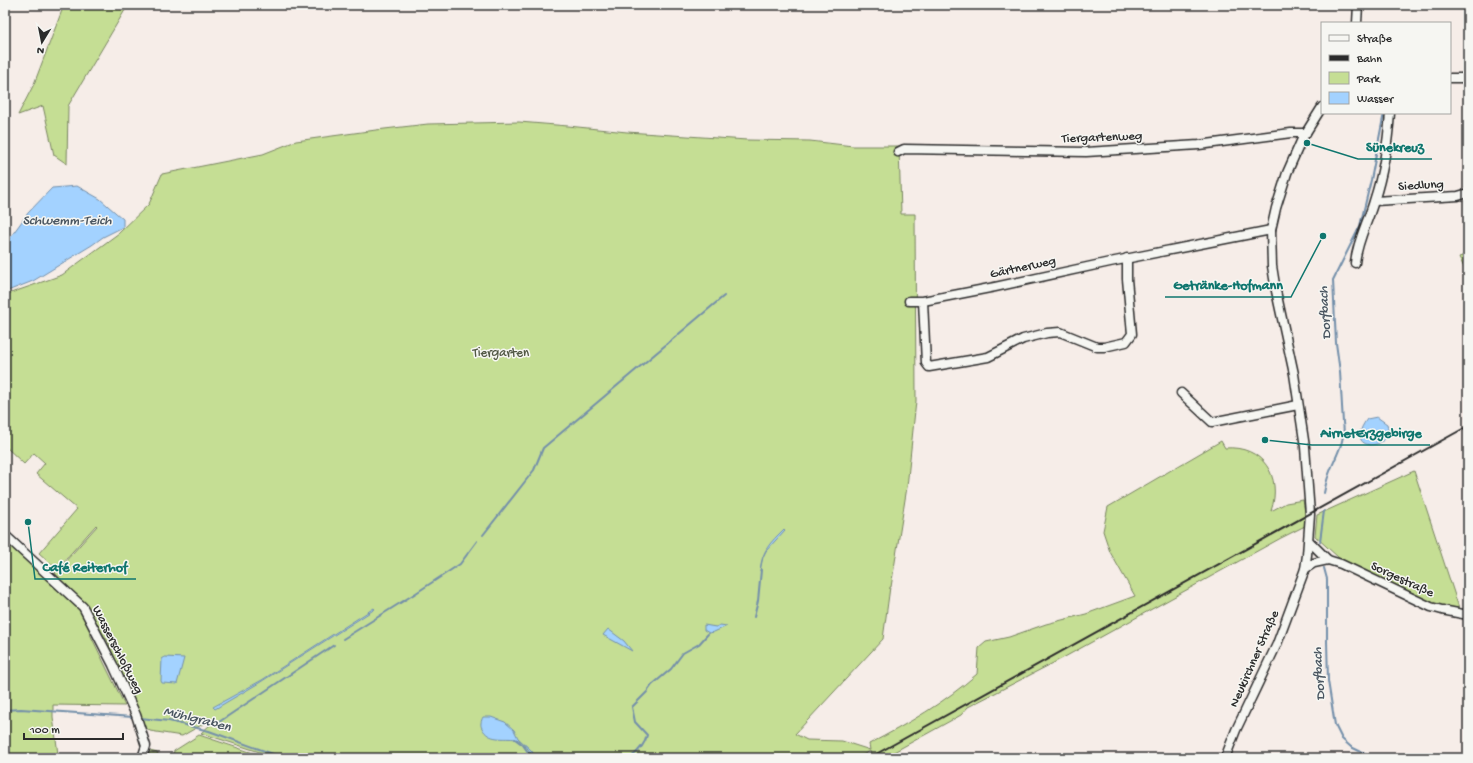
<svg xmlns="http://www.w3.org/2000/svg" width="1473" height="763" font-family="'Gochi Hand',sans-serif">
	<style>
		.green { fill: #c5de94; stroke: #788460 }
		.water { fill: #a3d2ff; stroke: #738faa }
		.lines { fill: none; stroke-linecap: round; stroke-linejoin: round }
		.stream { stroke: #738faa; stroke-width: 2 }
		.minor-casing { stroke: #2b2b2b; stroke-width: 11 }
		.minor { stroke: #f6f6f2; stroke-width: 8 }
		.rail { stroke: #2b2b2b; stroke-width: 2 }
		.labels { text-anchor: middle; dominant-baseline: central; stroke-width: 3; stroke-linejoin: round; paint-order: stroke }
		.street-label { font-size: 13px; fill: #2b2b2b; stroke: #f6f6f2 }
		.park-label { font-size: 13px; fill: #525845; stroke: #f6f6f2 }
		.water-label { font-size: 14px; font-style: italic; fill: #495560; stroke: #f6f6f2 }
		.leader { fill: none; stroke: #0f766e; stroke-width: 1.5 }
		.callout-dot { fill: #0f766e; stroke: #f6f6f2; stroke-width: 1.5 }
		.callout-label { font-size: 14px; text-anchor: middle; font-weight: bold; fill: #0f766e; stroke: #f6f6f2; stroke-width: 3; stroke-linejoin: round; paint-order: stroke }
	</style>
	<rect width="100%" height="100%" fill="#f6ede8"/>
	<filter id="ink" filterUnits="userSpaceOnUse"><feTurbulence type="fractalNoise" baseFrequency=".025" numOctaves="2"/><feDisplacementMap in="SourceGraphic" scale="8" xChannelSelector="R" yChannelSelector="G"/><feConvolveMatrix kernelMatrix="1 2 1 2 8 2 1 2 1" color-interpolation-filters="sRGB"/></filter>
	<g filter="url(#ink)">
		<g class="green">
			<path d="M64,5H128L68,106L67,164L54,155L43,106L18,115L34,84Z"/>
			<path d="M519,122L568,126L627,132L747,140L810,141L853,146H899L901,214H915L916,401L907,487L891,587H890L883,639L795,734L807,740L842,741L870,750L869,744C908,724 945,702 977,674L979,648L986,642L1009,637L1046,624L1086,614L1135,596L1110,552L1103,531L1108,507L1221,441L1225,448C1262,445 1283,476 1271,511L1286,503L1303,500L1307,525L1281,538L1061,659L968,707L961,715L883,758H872L870,751L857,758H278L201,733L210,725V720L182,736L150,731L142,724L108,642L85,605L55,573L97,526L96,525L57,569L39,553L77,509L36,474L45,463L34,453L24,464L6,447L5,448V295L62,275L119,233L149,204L162,174L263,154L296,141L376,130L428,124Z"/>
			<path d="M1468,254V276L1459,257Z"/>
			<path d="M1414,471L1459,608L1437,606L1407,593L1339,558L1315,536L1317,515Z"/>
			<path d="M5,534L82,608L91,627L90,634L125,706L53,705V717L58,754L56,758H5V703H7H5Z"/>
			<path d="M199,735L268,758H172L174,751Z"/>
			<path d="M150,751L157,753L163,758H144Z"/>
		</g>
		<g class="water">
			<path d="M77,186L100,199L123,219V227L103,237L92,245L33,281L5,292V246L6,243L28,213L52,188Z"/>
			<path d="M1377,417L1387,424C1396,451 1341,454 1367,419Z"/>
			<path d="M784,529L785,530L766,551L763,557L760,571C762,550 770,543 784,529Z"/>
			<path d="M374,608L375,609L259,683L215,709L213,707L262,680Z"/>
			<path d="M704,625L716,627L720,625L727,626L714,632L709,633L704,630Z"/>
			<path d="M608,629L624,641L632,651L603,635Z"/>
			<path d="M165,657L184,658L177,684L162,683L161,681L162,659Z"/>
			<path d="M483,717H491L505,722L514,730L518,738L532,751L535,758C531,754 523,740 516,739C504,737 489,742 482,728C480,725 481,721 483,717Z"/>
		</g>
		<g class="lines">
			<g class="stream">
				<path d="M1324,493C1325,488 1326,483 1328,477C1333,460 1347,441 1343,423L1340,372L1336,343L1333,280L1360,226L1371,180L1384,113"/>
				<path d="M483,535L534,470L543,448L724,296"/>
				<path d="M1320,541L1324,511"/>
				<path d="M1324,568L1327,579V641L1328,681L1335,725L1342,739L1351,747L1374,758"/>
				<path d="M754,617L758,601L761,570"/>
				<path d="M343,639L416,593L460,564L477,541"/>
				<path d="M5,710L21,709L133,717"/>
				<path d="M140,718L169,721L209,731L284,758"/>
				<path d="M216,724L334,645"/>
				<path d="M515,739L523,745L532,758"/>
				<path d="M630,758C638,752 645,745 647,735L635,722L632,707L647,692L652,685L671,669L683,653L699,644L708,634"/>
			</g>
			<g class="minor-casing">
				<g id="minor">
					<path d="M1357,23L1358,5"/>
					<path d="M1450,78H1468"/>
					<path d="M898,152L904,149L1086,152L1199,145L1291,133H1306"/>
					<path d="M1375,201L1458,196L1468,193"/>
					<path d="M1355,263C1357,241 1368,222 1374,201C1383,174 1388,141 1390,113"/>
					<path d="M909,301H923L995,287L1110,262L1271,230"/>
					<path d="M923,301L926,363L929,367L988,357L1023,339L1047,333L1060,332L1097,347H1104L1126,342L1132,334L1127,279V258"/>
					<path d="M1181,393L1212,422L1298,405"/>
					<path d="M5,535L83,607L113,665L136,715L146,746L142,758"/>
					<path d="M1309,541L1328,560L1341,564L1431,607L1442,610L1468,615"/>
					<path d="M1305,569L1314,563L1328,560"/>
					<path d="M1225,758L1236,730L1277,644L1305,569L1307,555L1310,514L1305,447L1294,374L1276,291L1272,266L1271,230L1276,208L1287,173L1302,139L1322,107"/>
				</g>
			</g>
			<use href="#minor" class="minor"/>
			<path class="rail" d="M869,758L1468,426"/>
		</g>
	</g>
	<g class="labels">
		<g class="street-label">
			<text transform="translate(1102 138) rotate(-2)">Tiergartenweg</text>
			<text transform="translate(1421 186) rotate(-3)">Siedlung</text>
			<text transform="translate(1023 268) rotate(-12)">Gärtnerweg</text>
			<text transform="translate(1402 580) rotate(25)">Sorgestraße</text>
			<text transform="translate(117 650) rotate(63)">Wasserschloßweg</text>
			<text transform="translate(1255 659) rotate(-66)">Neukirchner Straße</text>
		</g>
		<g class="park-label">
			<text x="501" y="353">Tiergarten</text>
		</g>
		<g class="water-label">
			<text x="67" y="221">Schwemm-Teich</text>
			<text transform="translate(1326 313) rotate(-94)">Dorfbach</text>
			<text transform="translate(1320 674) rotate(-94)">Dorfbach</text>
			<text transform="translate(197 720) rotate(14)">Mühlgraben</text>
		</g>
	</g>
	<path class="leader" d="M1307 143L1358 159H1432M1323 236L1291 297H1165M1265 440L1312 445H1430M28 522L35 579H136"/>
	<g class="callout-dot">
		<circle cx="1307" cy="143" r="4"/>
		<circle cx="1323" cy="236" r="4"/>
		<circle cx="1265" cy="440" r="4"/>
		<circle cx="28" cy="522" r="4"/>
	</g>
	<g class="callout-label">
		<text x="1395" y="151">Sünekreuz</text>
		<text x="1228" y="289">Getränke-Hofmann</text>
		<text x="1371" y="437">AirnetErzgebirge</text>
		<text x="85" y="571">Café Reiterhof</text>
	</g>
	<rect width="1473" height="763" fill="none" stroke="#f6f6f2" stroke-width="20"/>
	<rect x="10" y="10" width="1453" height="743" fill="none" stroke="#2b2b2b" stroke-width="1.5" filter="url(#ink)"/>
	<rect x="1321" y="22" width="130" height="92" fill="#f6f6f2" stroke="#a5a5a2"/>
	<rect x="1329" y="35" width="20" height="6" fill="#f6f6f2" stroke="#a5a5a2"/>
	<text x="1357" y="42" font-size="12" fill="#2b2b2b">Straße</text>
	<rect x="1329" y="55" width="20" height="6" fill="#2b2b2b" stroke="#a5a5a2"/>
	<text x="1357" y="62" font-size="12" fill="#2b2b2b">Bahn</text>
	<rect x="1329" y="72" width="20" height="12" fill="#c5de94" stroke="#a5a5a2"/>
	<text x="1357" y="82" font-size="12" fill="#2b2b2b">Park</text>
	<rect x="1329" y="92" width="20" height="12" fill="#a3d2ff" stroke="#a5a5a2"/>
	<text x="1357" y="102" font-size="12" fill="#2b2b2b">Wasser</text>
	<g transform="translate(42 42) rotate(190)" stroke="#f6f6f2" stroke-width="3" paint-order="stroke">
	<path d="M0-3L7 15L0 10L-7 15Z" fill="#2b2b2b"/>
	<text y="-6" font-size="11" font-weight="bold" text-anchor="middle" fill="#2b2b2b">N</text>
	</g>
	<path d="M24 733v6h99v-6" fill="none" stroke="#2b2b2b" stroke-width="2"/>
	<text x="30" y="733" font-size="12" fill="#2b2b2b" stroke="#f6f6f2" stroke-width="3" paint-order="stroke">100 m</text>
</svg>
